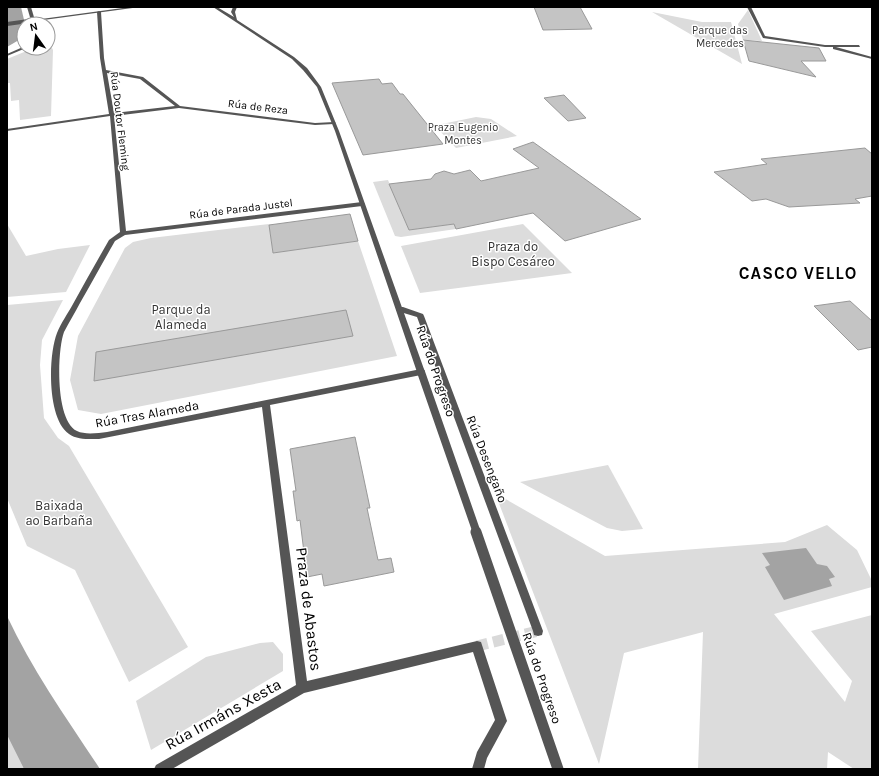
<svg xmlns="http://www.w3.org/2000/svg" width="879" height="776" font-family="Karla,sans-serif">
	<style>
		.green { fill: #dcdcdc }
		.water { fill: #a3a3a3 }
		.building { fill: #c4c4c4; stroke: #999 }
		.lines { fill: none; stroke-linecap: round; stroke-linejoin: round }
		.minor-tunnel { stroke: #d9d9d9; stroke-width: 11; stroke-dasharray: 11 5.5; stroke-linecap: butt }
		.minor { fill: #555; fill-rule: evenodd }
		.tertiary { fill: #555; fill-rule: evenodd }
		.tertiary-bridge-far2 { stroke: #555; stroke-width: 4 }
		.tertiary-bridge-far1 { stroke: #555; stroke-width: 8 }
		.tertiary-bridge { stroke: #555; stroke-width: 11 }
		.labels { text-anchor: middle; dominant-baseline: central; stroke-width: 3; stroke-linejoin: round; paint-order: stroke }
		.far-park-label { font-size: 11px; fill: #333; stroke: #fff }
		.far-street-label { font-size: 11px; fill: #000; stroke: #fff }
		.park-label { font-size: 13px; fill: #333; stroke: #fff }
		.street-label { font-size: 13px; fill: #000; stroke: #fff }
		.near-street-label { font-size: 16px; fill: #000; stroke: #fff }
		.district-label { font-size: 17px; font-weight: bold; letter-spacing: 1px; fill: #000; stroke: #fff }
	</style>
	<rect width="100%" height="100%" fill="#fff"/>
	<g class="green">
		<path d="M748,10L762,41L743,40L738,24Z"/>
		<path d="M652,12L702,22H731L742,64Z"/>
		<path d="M48,25H52L51,46L53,50L51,116L20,120L19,100L11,101L10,83H7V59L34,48H48Z"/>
		<path d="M476,117L491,119L517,136L456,148L438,129L442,124Z"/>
		<path d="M388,180L409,230L454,224L456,229L401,237L395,236L373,182Z"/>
		<path d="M7,224L26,256L58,249L90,245L66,292L7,297Z"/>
		<path d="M269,224L273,253L358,241L397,356L101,414L78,410L70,380L78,336L125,248L133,242L151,238Z"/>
		<path d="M523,224L572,273L420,293L401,246Z"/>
		<path d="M63,300L42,340L40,365L44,418L58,438L69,446L188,647L129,682L75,570L27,546L7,498V305Z"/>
		<path d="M608,465L643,529L622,531L607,528L520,482Z"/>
		<path d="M495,493L605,556L785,542L827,525L857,550L872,581V587L774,614L845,702L852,681L811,631L872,615V769H854L828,752L827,769H698L703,632L624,653L599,764Z"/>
		<path d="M273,642L283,654V671L151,750L136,701L206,657L260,643Z"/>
		<path d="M7,735L24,769H7Z"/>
	</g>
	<g class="water">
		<path d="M7,7H21L25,24L24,37L7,47Z"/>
		<path d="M806,548L817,564L827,566L835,577L829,579L832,586L784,600L765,567L770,565L762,553Z"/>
		<path d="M7,616C32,670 67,719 100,769H24L7,735Z"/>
	</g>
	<g class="building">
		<path d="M534,7H580L592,29L543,30Z"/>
		<path d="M743,40L819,48L826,61H801L816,77L749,61Z"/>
		<path d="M379,79L382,84L392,83L400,94H403L443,144L363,155L332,83Z"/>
		<path d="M564,95L586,118L568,121L544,98Z"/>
		<path d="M533,142L641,219L565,241L533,213L456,229L454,224L409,230L389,184L431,179L435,174L444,171L454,174L470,170L481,181L539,168L513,149Z"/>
		<path d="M865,148L872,154V196L855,199L860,203L789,207L766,199L752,201L714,172L767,164L761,159Z"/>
		<path d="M350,214L358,241L273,253L269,225Z"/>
		<path d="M850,301L872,321V347L858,350L814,306Z"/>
		<path d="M346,310L353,336L94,381L96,352Z"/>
		<path d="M355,437L370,508H367L378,560L391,558L394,572L324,586L322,574L307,577L300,520L297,521L293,491H296L290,449Z"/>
	</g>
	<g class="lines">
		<path class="minor-tunnel" d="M477,646L538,631"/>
		<g class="minor">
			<path d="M27,7H31L36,24H32Z"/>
			<path d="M216,7H235L233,8Z"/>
			<path d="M747,7H751L765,36L825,45H859L860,47H836L872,57V59L833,49V47H825L763,38Z"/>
			<path d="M99,11L101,12L104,58L106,70L143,77L180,106L315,123L334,122L336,123L334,124L315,125L179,108L114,116L126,231L362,202L365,204L362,206L125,235L115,241C103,262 92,282 80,303C75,313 69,322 64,332C57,351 55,421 77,431C85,435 98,433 107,432L421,369L424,370L425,372L421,375L270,405L307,681L477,641L481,642L507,721L487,758L484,769H472L477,752L495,720L473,652L304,693L172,769H154L156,765L296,685L262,407L99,439C90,439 77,440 69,434C47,419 48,356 57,333C61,323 68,313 73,304C85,282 97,261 109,240L120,232L110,116L7,131V129L109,114L100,58L97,12ZM107,73L140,79L175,106L114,113Z"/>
			<path d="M23,47L26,48L7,56V54Z"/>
			<path d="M397,307H403L423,314L424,316L543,631L542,635L538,636L534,635L533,631L417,317L397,311L396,309Z"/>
		</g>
		<g class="tertiary">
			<path d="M130,7H140L36,21L34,20Z"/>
			<path d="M213,7H217L234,17L231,12L233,7H237L235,12L237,20L294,57L307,68L321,87L339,131L425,372L424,374L421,375L417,372L335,131L317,87L303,70L292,59Z"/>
		</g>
		<path class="tertiary-bridge-far2" d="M7,24L36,20"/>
		<path class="tertiary-bridge-far1" d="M421,372L477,533"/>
		<path class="tertiary-bridge" d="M476,532L558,769"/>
	</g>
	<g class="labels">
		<g class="far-park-label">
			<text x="720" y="30">Parque das<tspan x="720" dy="13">Mercedes</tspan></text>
			<text x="463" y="127">Praza Eugenio<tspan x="463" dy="13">Montes</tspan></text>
		</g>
		<g class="far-street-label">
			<text transform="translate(258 107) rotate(7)">Rúa de Reza</text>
			<text transform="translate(120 121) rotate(83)">Rúa Doutor Fleming</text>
			<text transform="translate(241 209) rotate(-7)">Rúa de Parada Justel</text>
		</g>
		<g class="park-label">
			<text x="513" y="246">Praza do<tspan x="513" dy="15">Bispo Cesáreo</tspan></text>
			<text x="181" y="309">Parque da<tspan x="181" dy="15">Alameda</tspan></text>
			<text x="59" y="505">Baixada<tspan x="59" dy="15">ao Barbaña</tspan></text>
		</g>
		<g class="street-label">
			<text transform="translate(436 371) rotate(71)">Rúa do Progreso</text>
			<text transform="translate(147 414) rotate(-10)">Rúa Tras Alameda</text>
			<text transform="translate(487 459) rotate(69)">Rúa Desengaño</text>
			<text transform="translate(542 678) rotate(71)">Rúa do Progreso</text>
		</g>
		<g class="near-street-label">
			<text transform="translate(309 609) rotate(83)">Praza de Abastos</text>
			<text transform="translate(223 714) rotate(-29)">Rúa Irmáns Xesta</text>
		</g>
		<g class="district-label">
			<text x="798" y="273">CASCO VELLO</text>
		</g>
	</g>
	<rect width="879" height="776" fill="none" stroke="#000000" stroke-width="16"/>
	<g transform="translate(36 36) rotate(346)"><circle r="19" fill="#ffffff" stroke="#999999"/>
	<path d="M0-3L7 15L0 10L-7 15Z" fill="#000000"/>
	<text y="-6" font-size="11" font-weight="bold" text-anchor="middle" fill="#000000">N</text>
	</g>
</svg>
